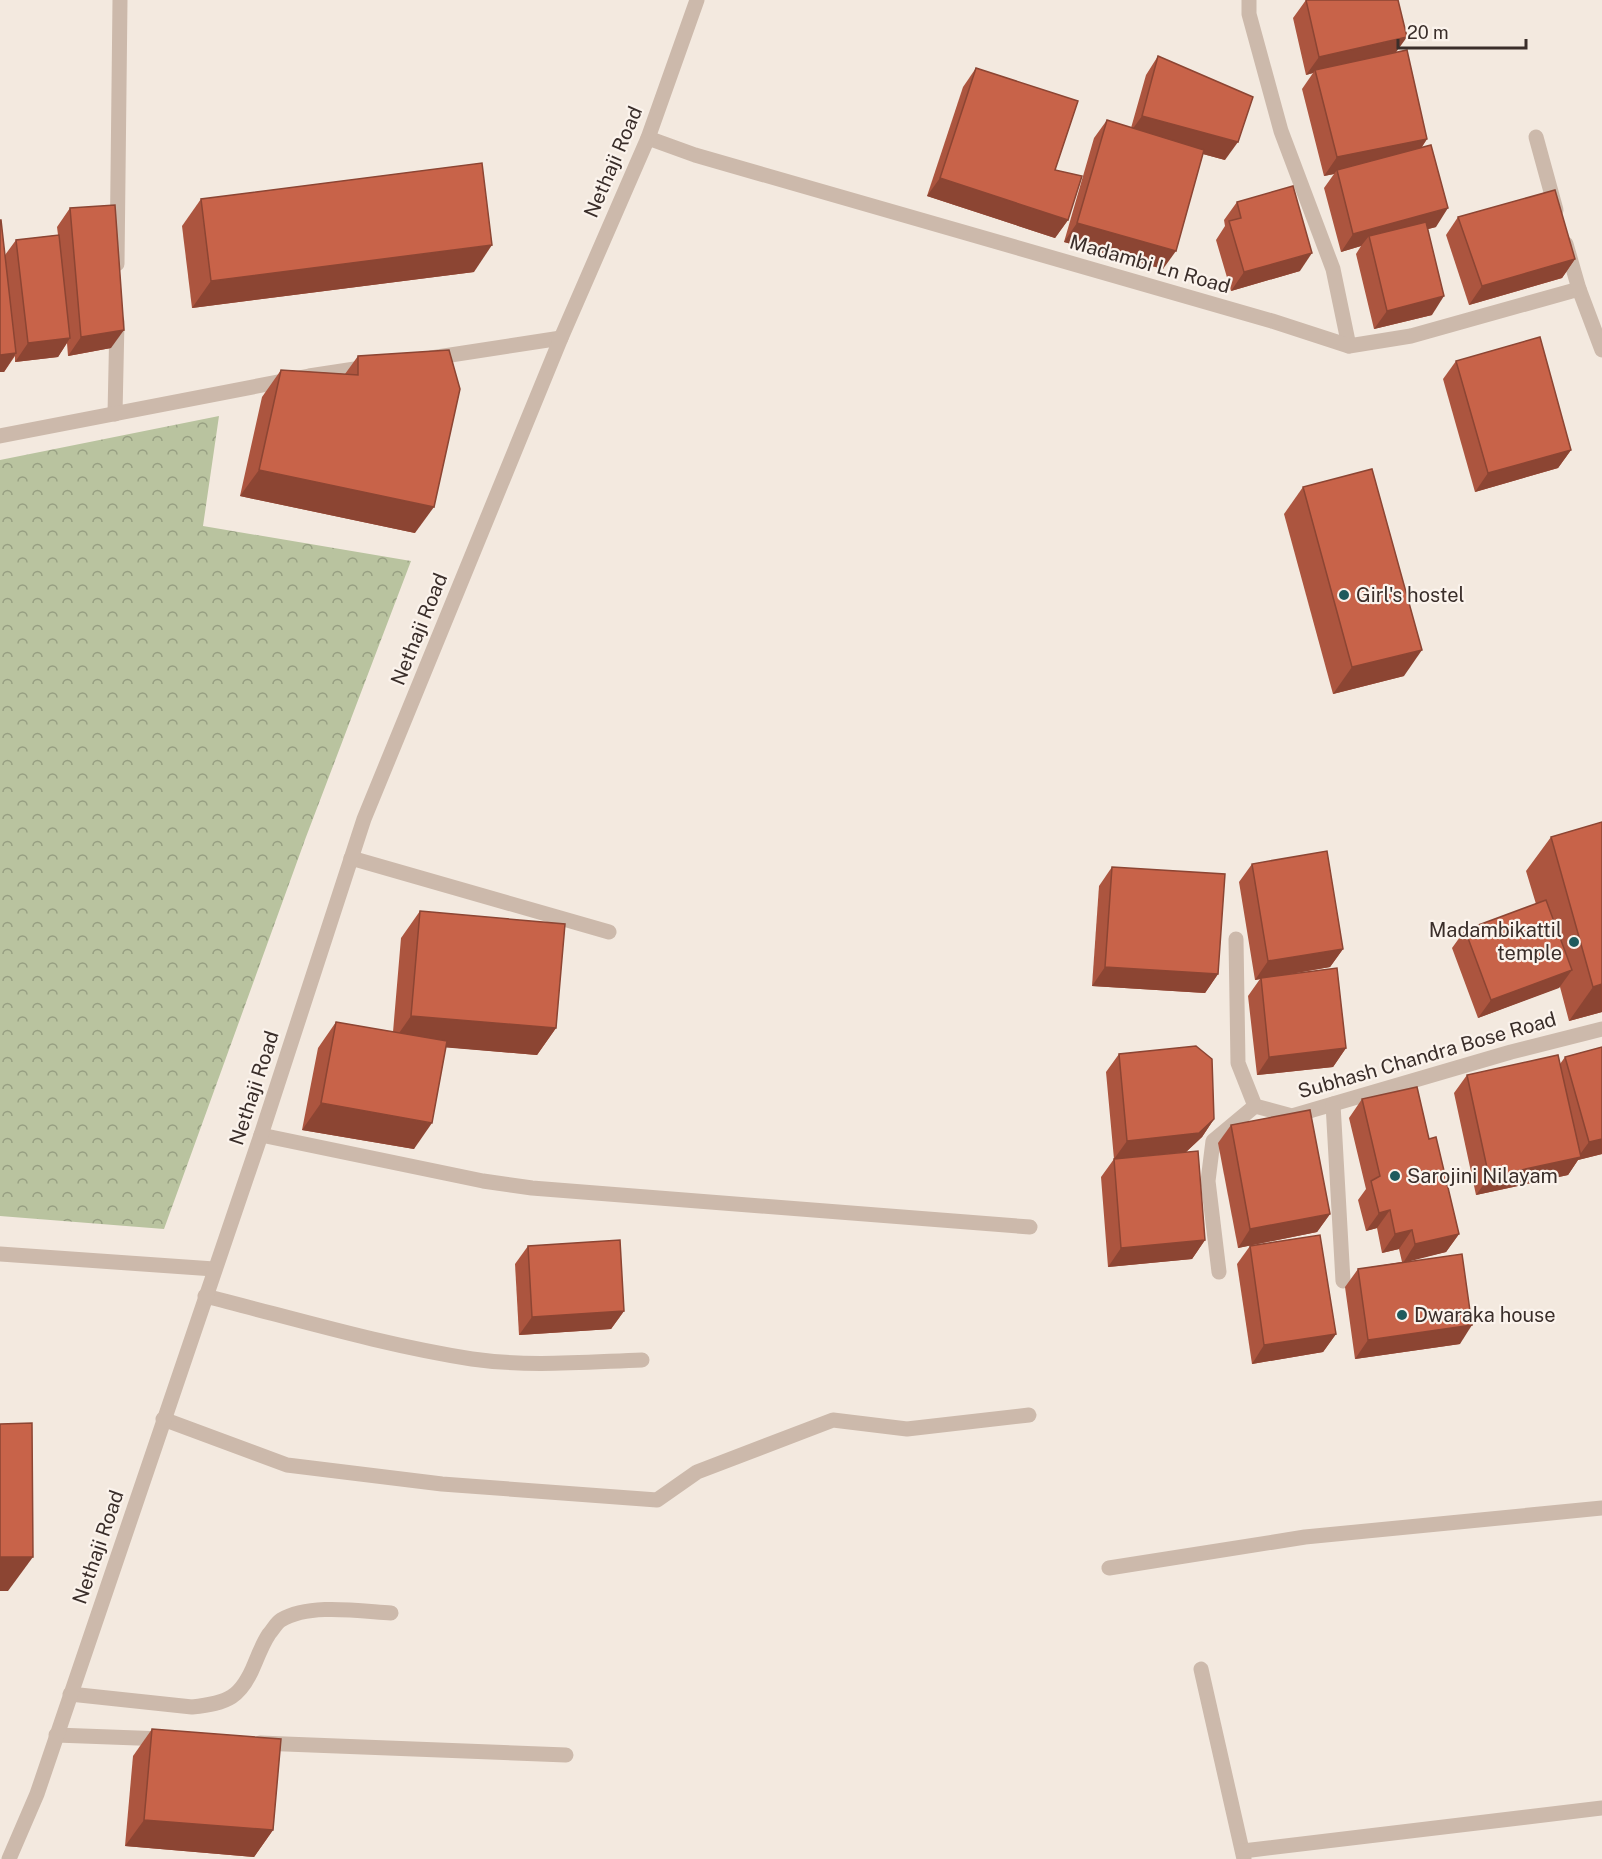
<svg xmlns="http://www.w3.org/2000/svg" width="1602" height="1859" font-family="'Public Sans',sans-serif">
	<style>
		.park { fill: url(#park-crowns) }
		.lines { fill: none; stroke-linecap: round; stroke-linejoin: round }
		.minor { stroke: #ccb9ab; stroke-width: 15 }
		.wall { fill: #ac553f }
		.shaded-wall { fill: #8c4533 }
		.building { fill: #c86349; stroke: #8c4533; stroke-width: 1.5 }
		.poi-dot { fill: #1e5b5d; stroke: #fbf3ec; stroke-width: 2 }
		.labels { text-anchor: middle; dominant-baseline: central; stroke-width: 4.5; stroke-linejoin: round; paint-order: stroke }
		.street-label { font-size: 20px; fill: #3a2e2a; stroke: #fbf3ec }
		.poi-label { font-size: 20px; fill: #3a2e2a; stroke: #fbf3ec; text-anchor: start }
	</style>
	<defs>
		<pattern id="park-crowns" width="20" height="18" patternUnits="userSpaceOnUse" patternTransform="scale(1.5)"><rect width="20" height="18" fill="#b9c39f"/><path d="M2 6a3 3 0 1 1 6 0M12 15a3 3 0 1 1 6 0" fill="none" stroke="#979f82"/></pattern>
	</defs>
	<rect width="100%" height="100%" fill="#f3e9df"/>
	<path class="park" d="M219,416L203,526L411,561L306,837L164,1229L0,1216V460Z"/>
	<g class="lines">
		<g class="minor">
			<path d="M1249,0V14L1281,131L1333,269L1349,346"/>
			<path d="M1536,137L1556,210"/>
			<path d="M648,138L695,155L1272,321L1349,346L1411,336L1579,289L1602,350"/>
			<path d="M1566,244L1579,289"/>
			<path d="M117,264L120,0"/>
			<path d="M431,358L561,338"/>
			<path d="M115,414L117,321"/>
			<path d="M0,436L309,376L368,367"/>
			<path d="M351,858L609,932"/>
			<path d="M1236,939L1238,1063L1255,1106L1292,1116L1511,1052L1602,1029"/>
			<path d="M1333,1104L1343,1281"/>
			<path d="M261,1135L483,1181L532,1188L1030,1227"/>
			<path d="M0,1254L214,1269"/>
			<path d="M1219,1272L1208,1181L1213,1141L1255,1106"/>
			<path d="M205,1296C293,1318 382,1345 472,1359C528,1367 585,1362 642,1360"/>
			<path d="M163,1419L287,1465L442,1484L657,1500L697,1472L833,1420L907,1429L1029,1415"/>
			<path d="M1109,1568L1305,1537L1602,1508"/>
			<path d="M1201,1669L1244,1859"/>
			<path d="M70,1694L192,1707C228,1703 241,1698 255,1663C259,1653 263,1643 269,1634C273,1630 276,1623 281,1620C309,1603 359,1611 391,1613"/>
			<path d="M56,1735L164,1739"/>
			<path d="M260,1743L566,1755"/>
			<path d="M1243,1851L1602,1808"/>
			<path d="M9,1859L37,1794L261,1135L364,819L561,338L648,138L697,0"/>
		</g>
	</g>
	<g class="wall">
		<path d="M1306,0L1395,53L1427,139L1422,147L1436,227L1428,229L1432,315L1374,329L1356,254L1361,246L1341,252L1324,188L1334,174L1324,176L1302,89L1313,73L1306,75L1293,18Z"/>
		<path d="M1158,56L1225,160L1203,154L1163,269L1064,242L1094,138L1107,120L1131,128L1146,75Z"/>
		<path d="M976,68L1068,220L1055,238L927,196L963,87Z"/>
		<path d="M201,199L474,272L192,308L182,226Z"/>
		<path d="M1237,202L1300,271L1231,291L1216,240L1225,226L1224,220Z"/>
		<path d="M70,208L111,348L68,356L67,343L58,357L15,362V356L4,372L5,255L16,240L58,235L57,227Z"/>
		<path d="M1458,217L1575,259L1562,278L1469,305L1446,235Z"/>
		<path d="M358,356L415,533L240,496L262,397L281,370L345,374Z"/>
		<path d="M1456,361L1571,450L1558,468L1475,492L1443,379Z"/>
		<path d="M1303,487L1404,676L1333,694L1284,514Z"/>
		<path d="M1551,837L1602,1012L1569,1021L1560,987L1478,1018L1452,948L1465,930L1536,904L1526,871Z"/>
		<path d="M1252,864L1343,949L1330,967L1285,975L1346,1048L1333,1067L1257,1075L1248,996L1260,979L1255,980L1239,882Z"/>
		<path d="M1112,867L1218,974L1205,993L1092,986L1099,886Z"/>
		<path d="M420,911L556,1028L537,1055L446,1047L414,1149L302,1130L318,1048L336,1022L393,1032L401,938Z"/>
		<path d="M1602,1047V1154L1578,1160L1568,1175L1476,1195L1454,1093L1467,1075L1560,1064L1565,1057Z"/>
		<path d="M1119,1054L1214,1119L1202,1137L1186,1152L1130,1157L1205,1240L1192,1259L1108,1267L1101,1177L1114,1159L1106,1072Z"/>
		<path d="M1362,1099L1459,1234L1446,1252L1407,1261L1460,1344L1355,1359L1345,1287L1358,1269L1402,1262L1399,1249L1382,1253L1377,1228L1366,1231L1358,1200L1366,1189L1349,1118Z"/>
		<path d="M1231,1125L1330,1214L1317,1232L1238,1248L1218,1143Z"/>
		<path d="M528,1246L624,1311L611,1329L519,1335L515,1264Z"/>
		<path d="M1250,1246L1336,1334L1323,1352L1252,1364L1237,1264Z"/>
		<path d="M152,1729L273,1830L254,1857L125,1846L133,1756Z"/>
	</g>
	<g class="shaded-wall">
		<path d="M1407,37L1394,55L1315,70L1313,73L1306,75L1319,57Z"/>
		<path d="M1142,116L1238,142L1225,160L1129,134Z"/>
		<path d="M1427,139L1414,158L1337,170L1334,174L1324,176L1337,157Z"/>
		<path d="M940,178L1068,220L1055,238L927,196Z"/>
		<path d="M1448,208L1436,227L1371,244L1369,236L1361,246L1341,252L1353,234Z"/>
		<path d="M1077,223L1176,251L1163,269L1064,242Z"/>
		<path d="M492,245L474,272L192,308L211,281Z"/>
		<path d="M1312,253L1300,271L1231,291L1244,272Z"/>
		<path d="M1575,259L1562,278L1469,305L1482,286Z"/>
		<path d="M1444,296L1432,315L1374,329L1387,311Z"/>
		<path d="M124,330L111,348L68,356L81,337Z"/>
		<path d="M70,338L58,357L15,362L28,343Z"/>
		<path d="M16,353L4,372H0V355Z"/>
		<path d="M1571,450L1558,468L1475,492L1488,473Z"/>
		<path d="M259,470L434,507L415,533L240,496Z"/>
		<path d="M1422,650L1404,676L1333,694L1352,667Z"/>
		<path d="M1343,949L1330,967L1255,980L1268,961Z"/>
		<path d="M1105,967L1218,974L1205,993L1092,986Z"/>
		<path d="M1572,970L1559,988L1478,1018L1491,1000Z"/>
		<path d="M1602,984V1012L1569,1021L1593,987Z"/>
		<path d="M411,1016L556,1028L537,1055L392,1043Z"/>
		<path d="M1346,1048L1333,1067L1257,1075L1269,1057Z"/>
		<path d="M321,1103L432,1123L414,1149L302,1130Z"/>
		<path d="M1214,1119L1202,1137L1186,1152L1114,1159L1127,1141Z"/>
		<path d="M1602,1139V1154L1578,1160L1568,1175L1476,1195L1489,1177L1578,1157L1589,1142Z"/>
		<path d="M1390,1210L1377,1228L1366,1231L1379,1213Z"/>
		<path d="M1330,1214L1317,1232L1238,1248L1250,1229Z"/>
		<path d="M1412,1230L1399,1249L1382,1253L1395,1234Z"/>
		<path d="M1459,1234L1446,1252L1403,1263L1415,1244Z"/>
		<path d="M1205,1240L1192,1259L1108,1267L1121,1248Z"/>
		<path d="M624,1311L611,1329L519,1335L532,1317Z"/>
		<path d="M1472,1325L1460,1344L1355,1359L1368,1340Z"/>
		<path d="M1336,1334L1323,1352L1252,1364L1264,1345Z"/>
		<path d="M0,1557H33L8,1591H0Z"/>
		<path d="M144,1820L273,1830L254,1857L125,1846Z"/>
	</g>
	<g class="building">
		<path d="M1306,0H1398L1407,37L1319,57Z"/>
		<path d="M1407,50L1427,139L1337,157L1315,70Z"/>
		<path d="M1158,56L1253,97L1238,142L1142,116Z"/>
		<path d="M976,68L1078,101L1055,170L1082,176L1068,220L940,178Z"/>
		<path d="M1107,120L1204,150L1176,251L1077,223Z"/>
		<path d="M1431,145L1448,208L1353,234L1337,170Z"/>
		<path d="M482,163L492,245L211,281L201,199Z"/>
		<path d="M1293,186L1312,253L1244,272L1229,221L1241,218L1237,202Z"/>
		<path d="M1555,190L1575,259L1482,286L1458,217Z"/>
		<path d="M115,205L124,330L81,337L70,208Z"/>
		<path d="M0,220H1L16,353L0,355Z"/>
		<path d="M1426,222L1444,296L1387,311L1369,236Z"/>
		<path d="M59,235L70,338L28,343L16,240Z"/>
		<path d="M1540,337L1571,450L1488,473L1456,361Z"/>
		<path d="M449,350L460,389L434,507L259,470L281,370L358,375V356Z"/>
		<path d="M1372,469L1422,650L1352,667L1303,487Z"/>
		<path d="M1602,822V984L1593,987L1551,837Z"/>
		<path d="M1327,851L1343,949L1268,961L1252,864Z"/>
		<path d="M1112,867L1225,874L1218,974L1105,967Z"/>
		<path d="M1546,900L1572,970L1491,1000L1465,930Z"/>
		<path d="M420,911L565,924L556,1028L411,1016Z"/>
		<path d="M1337,968L1346,1048L1269,1057L1261,978Z"/>
		<path d="M336,1022L447,1041L432,1123L321,1103Z"/>
		<path d="M1196,1046L1212,1059L1214,1119L1199,1133L1127,1141L1119,1054Z"/>
		<path d="M1602,1047V1139L1589,1142L1565,1057Z"/>
		<path d="M1558,1055L1581,1157L1489,1177L1467,1075Z"/>
		<path d="M1417,1087L1429,1139L1436,1137L1459,1234L1415,1244L1412,1230L1395,1234L1390,1210L1379,1213L1371,1181L1380,1176L1362,1099Z"/>
		<path d="M1310,1110L1330,1214L1250,1229L1231,1125Z"/>
		<path d="M1198,1151L1205,1240L1121,1248L1114,1159Z"/>
		<path d="M1320,1235L1336,1334L1264,1345L1250,1246Z"/>
		<path d="M620,1240L624,1311L532,1317L528,1246Z"/>
		<path d="M1462,1254L1472,1325L1368,1340L1358,1269Z"/>
		<path d="M32,1423L33,1557H0V1424Z"/>
		<path d="M152,1729L281,1739L273,1830L144,1820Z"/>
	</g>
	<g class="poi-dot">
		<circle cx="1344" cy="595" r="6"/>
		<circle cx="1574" cy="942" r="6"/>
		<circle cx="1395" cy="1176" r="6"/>
		<circle cx="1402" cy="1315" r="6"/>
	</g>
	<g class="labels">
		<g class="street-label">
			<text transform="translate(613 162) rotate(-67)">Nethaji Road</text>
			<text transform="translate(1150 264) rotate(16)">Madambi Ln Road</text>
			<text transform="translate(419 629) rotate(-68)">Nethaji Road</text>
			<text transform="translate(1427 1055) rotate(-16)">Subhash Chandra Bose Road</text>
			<text transform="translate(254 1088) rotate(-72)">Nethaji Road</text>
			<text transform="translate(98 1547) rotate(-71)">Nethaji Road</text>
		</g>
		<g class="poi-label">
			<text x="1356" y="595">Girl's hostel</text>
			<text x="1562" y="930" text-anchor="end">Madambikattil<tspan x="1562" dy="23">temple</tspan></text>
			<text x="1407" y="1176">Sarojini Nilayam</text>
			<text x="1414" y="1315">Dwaraka house</text>
		</g>
	</g>
	<path d="M1398 39v9h128v-9" fill="none" stroke="#3a2e2a" stroke-width="3"/>
	<text x="1407" y="39" font-size="18" fill="#3a2e2a" stroke="#fbf3ec" stroke-width="4.5" paint-order="stroke">20 m</text>
</svg>
